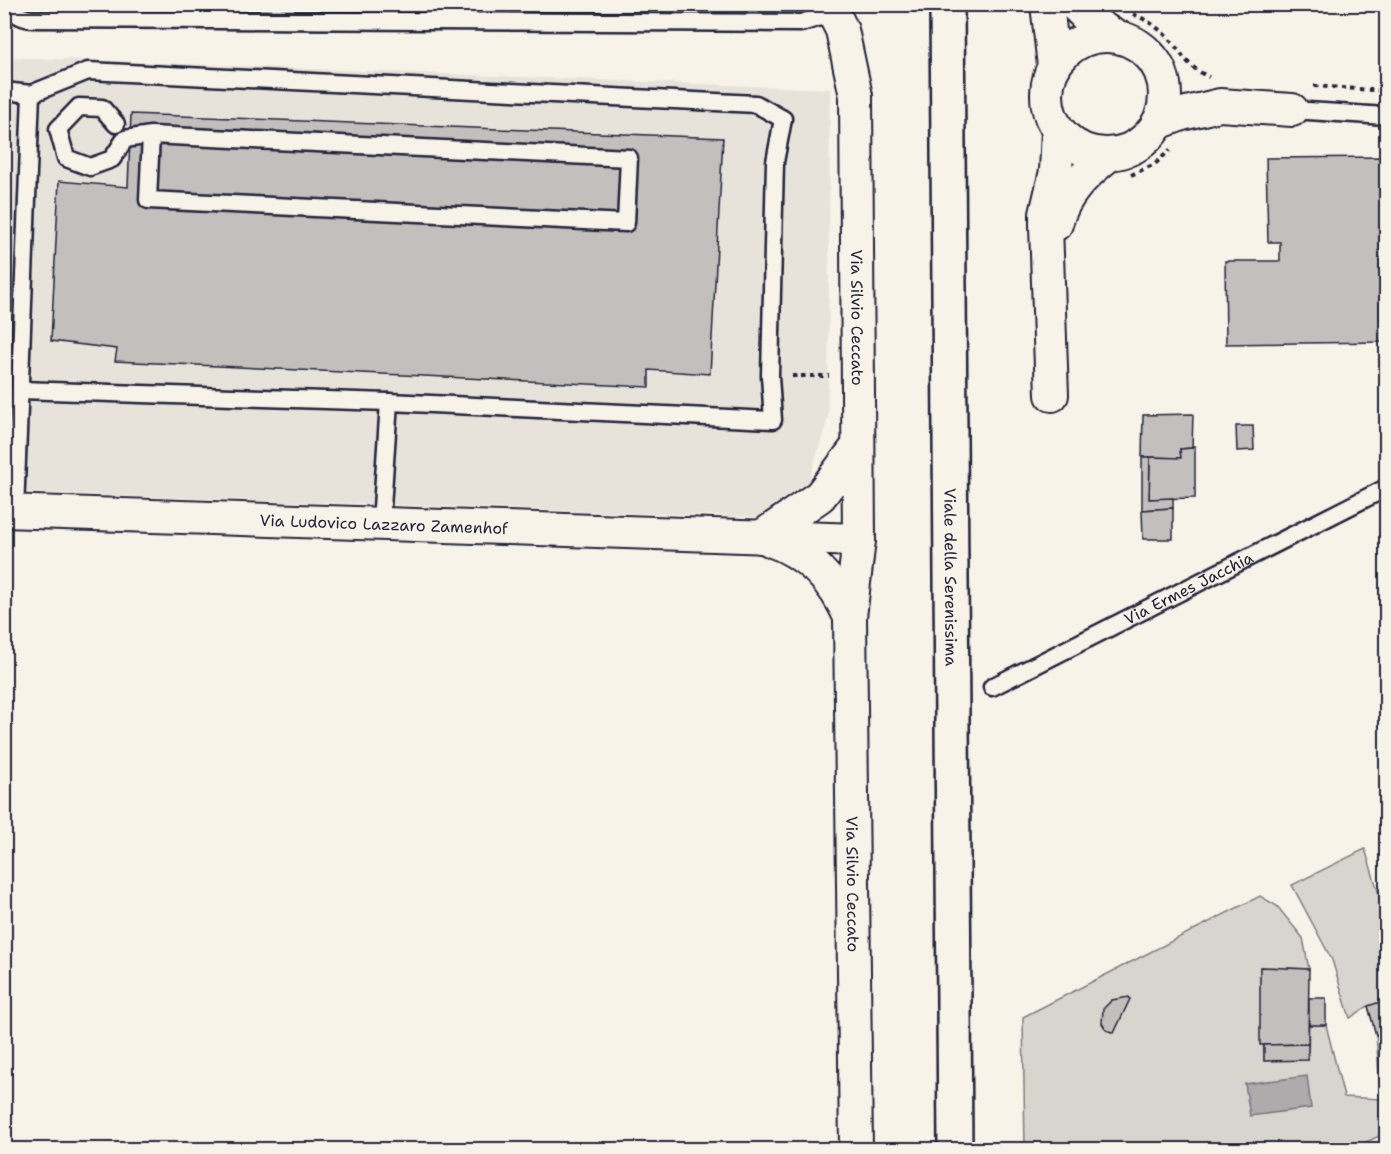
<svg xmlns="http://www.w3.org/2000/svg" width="1391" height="1154" font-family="'Shantell Sans',sans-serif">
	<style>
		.built { fill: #e7e3db }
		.green { fill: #d8d5cf; stroke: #7d7c85; stroke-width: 1.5 }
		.water { fill: #aeabad; stroke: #76747f; stroke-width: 1.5 }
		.building { fill: #c2bfbd; stroke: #22223b; stroke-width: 1.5 }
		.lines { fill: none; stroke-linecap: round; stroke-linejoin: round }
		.service-casing { stroke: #22223b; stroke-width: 21 }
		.minor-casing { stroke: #22223b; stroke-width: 36 }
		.primary-casing { stroke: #22223b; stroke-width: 38 }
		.path { stroke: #22223b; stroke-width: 4; stroke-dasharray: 4.5 4.5; stroke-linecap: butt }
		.service { stroke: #f7f3e8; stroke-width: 16 }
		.minor { stroke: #f7f3e8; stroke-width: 32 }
		.primary { stroke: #f7f3e8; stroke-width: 33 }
		.labels { text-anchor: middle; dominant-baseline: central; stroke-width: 4.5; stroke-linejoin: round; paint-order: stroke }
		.street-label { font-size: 16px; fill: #22223b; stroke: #f7f3e8 }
	</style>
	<rect width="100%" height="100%" fill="#f7f3e8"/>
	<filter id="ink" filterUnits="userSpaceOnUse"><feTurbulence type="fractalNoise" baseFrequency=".0167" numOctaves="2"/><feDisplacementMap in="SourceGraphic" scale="12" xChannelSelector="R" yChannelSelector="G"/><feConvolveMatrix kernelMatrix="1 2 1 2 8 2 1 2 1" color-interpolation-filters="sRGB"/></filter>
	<g filter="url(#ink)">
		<path class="built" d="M5,57L830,89L828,418L808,484L760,517L5,492Z"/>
		<path class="green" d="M1365,849L1386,917V1133L1351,1149H1025L1023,1017L1260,896L1277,906L1303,938L1309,969L1260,967L1264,1060H1308L1309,1025H1326L1344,1097L1381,1099L1376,1035L1368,1006L1350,1018L1332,960L1292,885Z"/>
		<path class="water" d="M1307,1076L1311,1108L1250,1116L1245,1084Z"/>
		<g class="building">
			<path d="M131,114L723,138L710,374L649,370V387L115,361L117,349L51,341L59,181L128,187Z"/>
			<path d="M1386,157V342L1226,344L1225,261H1280V242H1268L1266,158Z"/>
			<path d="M1193,414L1192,448L1180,449L1181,458L1142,457L1143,415Z"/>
			<path d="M1236,426H1253L1254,450L1237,451Z"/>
			<path d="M1193,446H1195V498L1149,499L1150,457L1181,458L1180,449L1192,448Z"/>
			<path d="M1142,457H1150L1149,499L1173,498V508L1142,510Z"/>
			<path d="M1173,508V539H1143L1142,510Z"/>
			<path d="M1260,967L1309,969L1308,1044L1260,1045Z"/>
			<path d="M1129,997L1130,999L1114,1033L1106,1030L1102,1023L1103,1009L1112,1000Z"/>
			<rect x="1309" y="998" width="17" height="27"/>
			<path d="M1386,1000V1032L1376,1035L1368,1006Z"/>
			<path d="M1308,1044V1060L1264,1061V1045Z"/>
		</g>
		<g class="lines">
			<g class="service-casing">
				<g id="service">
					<path d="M10,4C15,15 21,18 32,19L801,23L833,13"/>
					<path d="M4,91L31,94L15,511"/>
					<path d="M1292,110L1386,116"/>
					<path d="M116,124L102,108L79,107L58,129L66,158L90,167L112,159L125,139L151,135L629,158L626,223L148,200L151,135"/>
					<path d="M20,390L389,402L773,420L770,376L775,162L783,119L756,104L88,71L31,94"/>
					<path d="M381,523L389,402"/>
					<path id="s1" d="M992,687L1386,488"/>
				</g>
			</g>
			<g class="minor-casing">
				<g id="minor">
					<path id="s2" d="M829,4L842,30L856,96L859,540"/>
					<path d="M1047,4L1054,66"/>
					<path d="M1074,4L1091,21L1113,35"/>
					<circle cx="1106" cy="95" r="59"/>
					<path d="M1158,123L1182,114L1220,105L1292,110"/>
					<path d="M1056,224C1064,193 1086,173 1110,154"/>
					<path d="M1052,395L1046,226V214L1056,171L1058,130"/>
					<path id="s3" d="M4,511L859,540L850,617L856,1150"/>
					<path d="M761,537L820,496L858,446"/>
					<path d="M770,540C808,553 834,581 850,617"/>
				</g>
			</g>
			<g class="primary-casing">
				<g id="primary">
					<path id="s4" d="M947,4L955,1150"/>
				</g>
			</g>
			<g class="path">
				<path d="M1133,14C1147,20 1158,27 1168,38C1183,54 1187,67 1209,77"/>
				<path d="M1314,86L1386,91"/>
				<path d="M1131,175L1155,164L1170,150"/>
				<path d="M792,376H829"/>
			</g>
			<use href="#service" class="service"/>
			<use href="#minor" class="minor"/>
			<use href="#primary" class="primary"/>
		</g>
	</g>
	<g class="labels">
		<g class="street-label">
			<text stroke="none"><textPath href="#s2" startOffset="318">Via Silvio Ceccato</textPath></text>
			<text stroke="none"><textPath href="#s3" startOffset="380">Via Ludovico Lazzaro Zamenhof</textPath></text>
			<text stroke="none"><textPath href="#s4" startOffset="573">Viale della Serenissima</textPath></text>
			<text stroke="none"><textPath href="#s1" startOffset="220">Via Ermes Jacchia</textPath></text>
			<text stroke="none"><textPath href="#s3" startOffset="1200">Via Silvio Ceccato</textPath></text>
		</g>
	</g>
	<rect width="1391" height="1154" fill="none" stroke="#f7f3e8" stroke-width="24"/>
	<rect x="12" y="12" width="1367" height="1130" fill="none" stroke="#22223b" stroke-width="2" filter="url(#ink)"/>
</svg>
